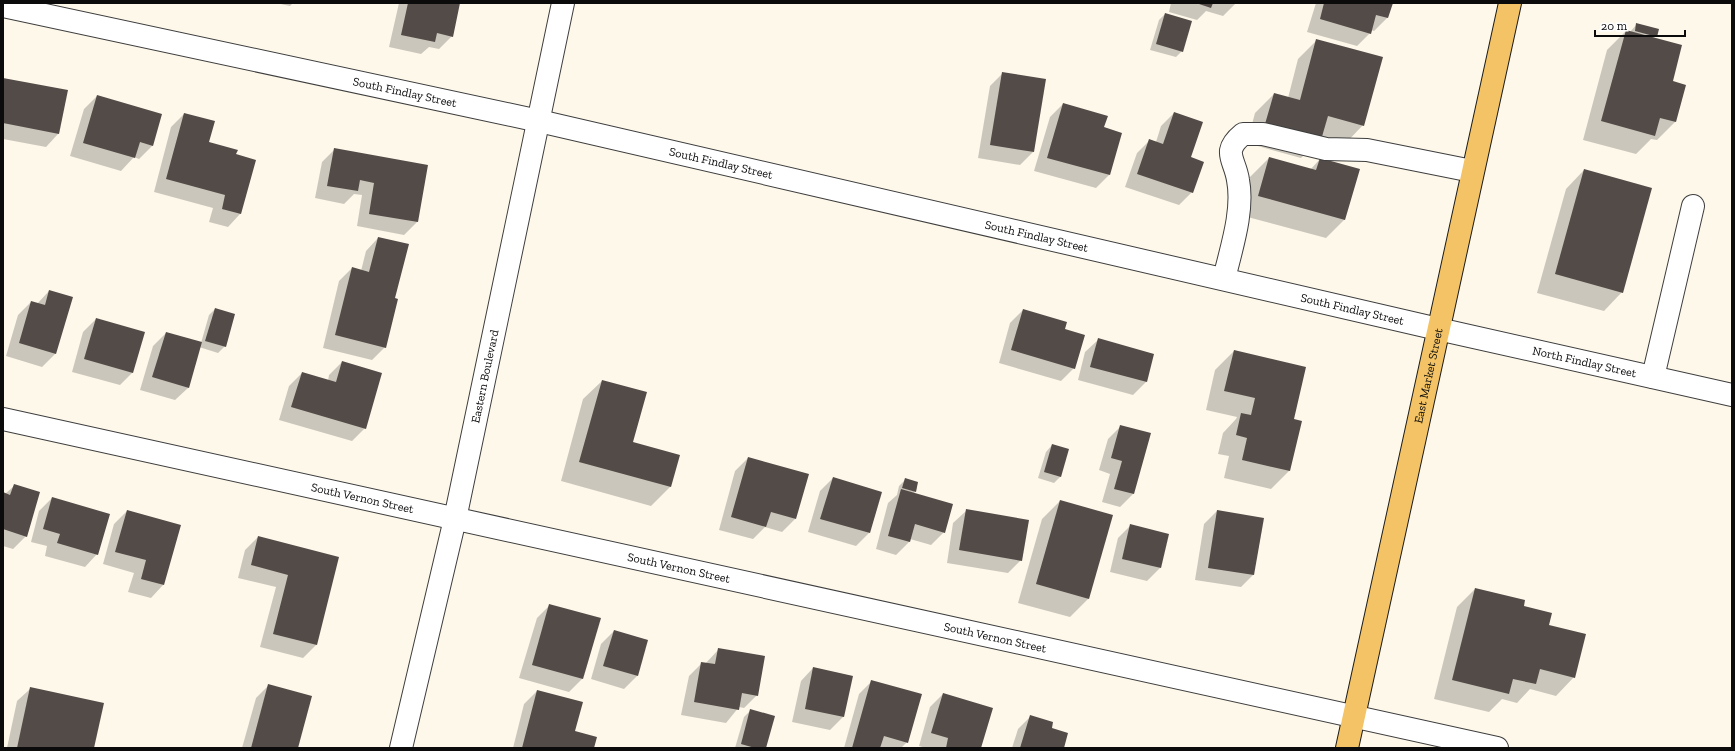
<svg xmlns="http://www.w3.org/2000/svg" width="1735" height="751" font-family="'Zilla Slab',serif">
<style>
.shadow{fill:#0003}
.building{fill:#534b48}
.lines{fill:none;stroke-linecap:round;stroke-linejoin:round}
.minor-casing{stroke:#3e3e3e;stroke-width:24}
.major-casing{stroke:#1c1c1c;stroke-width:24}
.minor{stroke:#fff;stroke-width:22}
.major{stroke:#f3c365;stroke-width:22}
.labels{text-anchor:middle;stroke-width:4;stroke-linejoin:round;paint-order:stroke}
.street-label{font-size:12px;fill:#0b0b0b;stroke:#fff}
</style>
<rect width="100%" height="100%" fill="#fef8ea"/>
<g class="shadow">
<path d="M 276,3 L 293,3 L 290,6 Z"/>
<path d="M 399,3 L 459,3 L 452,36 L 439,49 L 429,47 L 421,54 L 389,47 Z"/>
<path d="M 1171,3 L 1236,3 L 1223,16 L 1206,11 L 1197,20 L 1169,12 Z"/>
<path d="M 1316,3 L 1391,3 L 1387,18 L 1374,31 L 1371,30 L 1370,33 L 1357,46 L 1307,32 Z"/>
<path d="M 1165,14 L 1182,51 L 1176,57 L 1150,50 L 1159,20 Z"/>
<path d="M 1637,24 L 1656,36 L 1653,39 L 1671,82 L 1685,86 L 1675,122 L 1657,140 L 1651,139 L 1636,154 L 1583,140 L 1607,50 L 1626,31 L 1630,32 Z"/>
<path d="M 1317,40 L 1363,125 L 1345,144 L 1320,139 L 1301,158 L 1247,143 L 1255,113 L 1274,94 L 1288,98 L 1298,59 Z"/>
<path d="M 1003,73 L 1045,80 L 1033,152 L 1020,165 L 978,158 L 990,86 Z"/>
<path d="M 3,79 L 67,91 L 58,134 L 46,147 L 3,139 Z"/>
<path d="M 97,96 L 161,115 L 152,146 L 139,159 L 134,157 L 121,171 L 70,156 L 84,109 Z"/>
<path d="M 1063,104 L 1103,128 L 1109,175 L 1096,188 L 1034,171 L 1050,117 Z"/>
<path d="M 1174,113 L 1190,158 L 1192,192 L 1179,205 L 1125,187 L 1137,153 L 1150,140 L 1156,142 L 1161,126 Z"/>
<path d="M 184,114 L 208,143 L 235,155 L 255,161 L 240,214 L 228,227 L 209,222 L 213,208 L 154,192 L 171,127 Z"/>
<path d="M 335,149 L 427,166 L 417,222 L 404,235 L 357,226 L 362,195 L 354,194 L 344,204 L 315,198 L 322,162 Z"/>
<path d="M 1269,158 L 1310,170 L 1320,159 L 1358,170 L 1344,220 L 1326,238 L 1240,215 L 1250,177 Z"/>
<path d="M 1584,170 L 1622,292 L 1604,311 L 1537,293 L 1566,189 Z"/>
<path d="M 378,238 L 394,299 L 385,347 L 372,360 L 323,348 L 339,281 L 352,268 L 361,271 L 366,251 Z"/>
<path d="M 49,291 L 55,354 L 42,367 L 6,356 L 18,315 L 31,302 L 37,304 Z"/>
<path d="M 215,309 L 225,346 L 218,353 L 199,347 L 188,388 L 175,400 L 140,390 L 153,346 L 166,333 L 201,343 L 209,315 Z"/>
<path d="M 1023,310 L 1064,330 L 1074,368 L 1061,381 L 999,363 L 1010,323 Z"/>
<path d="M 96,319 L 133,372 L 120,385 L 72,372 L 83,332 Z"/>
<path d="M 1098,340 L 1153,354 L 1146,382 L 1133,395 L 1078,380 L 1085,352 Z"/>
<path d="M 1234,351 L 1293,420 L 1289,471 L 1271,489 L 1224,478 L 1229,456 L 1218,454 L 1223,433 L 1236,419 L 1237,417 L 1206,410 L 1215,370 Z"/>
<path d="M 342,362 L 365,428 L 352,441 L 279,420 L 289,386 L 302,373 L 328,381 L 329,375 Z"/>
<path d="M 602,381 L 632,443 L 678,456 L 670,487 L 651,506 L 561,481 L 583,399 Z"/>
<path d="M 1121,426 L 1150,434 L 1133,494 L 1120,507 L 1102,502 L 1110,474 L 1099,470 L 1108,439 Z"/>
<path d="M 1052,445 L 1061,476 L 1054,483 L 1038,478 L 1046,452 Z"/>
<path d="M 748,458 L 795,519 L 782,532 L 765,527 L 753,539 L 719,530 L 735,471 Z"/>
<path d="M 833,478 L 869,533 L 856,546 L 808,532 L 820,491 Z"/>
<path d="M 905,480 L 915,492 L 913,494 L 944,532 L 931,545 L 910,539 L 909,542 L 896,555 L 876,549 L 888,503 L 897,495 L 899,486 Z"/>
<path d="M 14,486 L 26,536 L 13,549 L 3,546 L 3,493 L 5,494 Z"/>
<path d="M 52,498 L 97,554 L 85,567 L 45,556 L 47,546 L 31,542 L 39,511 Z"/>
<path d="M 1060,501 L 1088,599 L 1070,617 L 1018,603 L 1042,519 Z"/>
<path d="M 127,511 L 163,585 L 151,598 L 128,592 L 134,573 L 103,564 L 114,524 Z"/>
<path d="M 966,511 L 1021,560 L 1008,573 L 947,563 L 953,523 Z"/>
<path d="M 1217,511 L 1254,574 L 1241,587 L 1195,580 L 1204,524 Z"/>
<path d="M 1131,525 L 1160,568 L 1147,581 L 1110,572 L 1118,538 Z"/>
<path d="M 258,537 L 338,558 L 316,645 L 303,658 L 260,647 L 276,587 L 238,578 L 245,550 Z"/>
<path d="M 1475,589 L 1522,606 L 1548,626 L 1574,677 L 1556,696 L 1530,689 L 1517,703 L 1502,699 L 1489,712 L 1434,699 L 1457,607 Z"/>
<path d="M 550,605 L 599,619 L 582,679 L 569,692 L 519,678 L 537,618 Z"/>
<path d="M 614,631 L 647,640 L 637,676 L 624,689 L 591,679 L 601,644 Z"/>
<path d="M 719,649 L 757,695 L 744,708 L 739,707 L 726,723 L 681,715 L 689,676 L 702,663 L 705,664 Z"/>
<path d="M 813,668 L 852,676 L 843,717 L 830,730 L 792,722 L 801,681 Z"/>
<path d="M 872,681 L 907,742 L 901,748 L 844,748 L 859,694 Z"/>
<path d="M 269,685 L 297,748 L 242,748 L 256,698 Z"/>
<path d="M 30,689 L 93,748 L 7,748 L 17,701 Z"/>
<path d="M 537,691 L 574,732 L 593,748 L 513,748 L 524,704 Z"/>
<path d="M 943,694 L 980,748 L 926,748 L 919,746 L 930,707 Z"/>
<path d="M 751,710 L 765,748 L 735,748 L 744,717 Z"/>
<path d="M 1031,716 L 1050,729 L 1063,748 L 1012,748 L 1018,729 Z"/>
</g>
<g class="building">
<path d="M 408,3 L 460,3 L 453,37 L 437,33 L 435,42 L 401,35 Z"/>
<path d="M 1196,3 L 1213,3 L 1211,8 Z"/>
<path d="M 1324,3 L 1393,3 L 1388,18 L 1376,15 L 1371,34 L 1320,19 Z"/>
<path d="M 1165,13 L 1192,21 L 1183,52 L 1156,44 Z"/>
<path d="M 1636,23 L 1659,29 L 1657,37 L 1635,31 Z"/>
<path d="M 1626,30 L 1682,45 L 1673,81 L 1686,85 L 1676,122 L 1660,118 L 1655,136 L 1601,121 Z"/>
<path d="M 1316,39 L 1383,57 L 1364,126 L 1328,116 L 1321,140 L 1265,124 L 1274,93 L 1300,100 Z"/>
<path d="M 1002,72 L 1046,79 L 1034,152 L 990,145 Z"/>
<path d="M 3,78 L 68,90 L 59,134 L 3,123 Z"/>
<path d="M 97,95 L 162,114 L 153,146 L 140,142 L 135,158 L 83,143 Z"/>
<path d="M 1063,103 L 1108,116 L 1104,127 L 1122,133 L 1110,175 L 1047,158 Z"/>
<path d="M 1174,112 L 1203,122 L 1191,157 L 1204,162 L 1193,193 L 1137,174 L 1149,139 L 1163,144 Z"/>
<path d="M 184,113 L 215,121 L 209,142 L 238,150 L 236,154 L 256,160 L 241,214 L 222,209 L 225,195 L 166,179 Z"/>
<path d="M 334,148 L 428,165 L 418,222 L 369,214 L 374,183 L 360,180 L 358,191 L 327,186 Z"/>
<path d="M 1269,157 L 1316,170 L 1320,158 L 1360,169 L 1345,220 L 1258,196 Z"/>
<path d="M 1584,169 L 1652,188 L 1623,293 L 1555,274 Z"/>
<path d="M 378,237 L 409,244 L 395,298 L 398,299 L 386,348 L 335,335 L 352,267 L 369,272 Z"/>
<path d="M 49,290 L 73,297 L 56,354 L 19,343 L 31,301 L 45,305 Z"/>
<path d="M 215,308 L 235,314 L 226,347 L 205,341 Z"/>
<path d="M 1023,309 L 1067,322 L 1065,329 L 1085,335 L 1075,369 L 1011,350 Z"/>
<path d="M 96,318 L 145,332 L 133,373 L 84,359 Z"/>
<path d="M 166,332 L 202,342 L 189,388 L 152,377 Z"/>
<path d="M 1098,338 L 1154,354 L 1147,382 L 1090,367 Z"/>
<path d="M 1234,350 L 1306,367 L 1294,419 L 1302,421 L 1290,471 L 1242,460 L 1247,438 L 1236,435 L 1241,413 L 1251,415 L 1255,398 L 1224,391 Z"/>
<path d="M 342,361 L 382,373 L 366,429 L 291,407 L 302,372 L 336,382 Z"/>
<path d="M 602,380 L 647,392 L 633,442 L 680,455 L 671,487 L 579,462 Z"/>
<path d="M 1120,425 L 1151,433 L 1134,494 L 1114,489 L 1122,461 L 1111,458 Z"/>
<path d="M 1052,444 L 1069,449 L 1061,477 L 1044,472 Z"/>
<path d="M 748,457 L 809,474 L 796,519 L 771,512 L 766,527 L 731,517 Z"/>
<path d="M 833,477 L 882,492 L 870,533 L 820,519 Z"/>
<path d="M 905,478 L 918,482 L 916,492 L 902,488 Z"/>
<path d="M 14,484 L 40,492 L 27,537 L 3,529 L 3,492 L 10,495 Z"/>
<path d="M 901,489 L 953,504 L 945,533 L 915,524 L 910,542 L 888,536 Z"/>
<path d="M 52,497 L 110,514 L 98,555 L 57,543 L 60,534 L 43,529 Z"/>
<path d="M 1060,500 L 1113,515 L 1089,599 L 1036,584 Z"/>
<path d="M 966,509 L 1029,520 L 1022,561 L 959,550 Z"/>
<path d="M 127,510 L 181,525 L 164,585 L 141,579 L 146,560 L 115,552 Z"/>
<path d="M 1217,510 L 1264,518 L 1254,575 L 1208,568 Z"/>
<path d="M 1130,524 L 1169,534 L 1161,568 L 1122,559 Z"/>
<path d="M 258,536 L 339,557 L 317,645 L 273,634 L 288,575 L 251,565 Z"/>
<path d="M 1475,588 L 1525,600 L 1524,606 L 1552,613 L 1549,625 L 1586,634 L 1575,678 L 1540,669 L 1536,684 L 1513,679 L 1509,694 L 1452,680 Z"/>
<path d="M 549,604 L 601,618 L 583,679 L 532,665 Z"/>
<path d="M 614,630 L 648,640 L 638,676 L 603,666 Z"/>
<path d="M 718,648 L 765,656 L 758,696 L 742,693 L 739,710 L 694,702 L 701,662 L 715,664 Z"/>
<path d="M 813,667 L 853,676 L 844,717 L 805,709 Z"/>
<path d="M 871,680 L 922,694 L 908,743 L 884,736 L 880,748 L 852,748 Z"/>
<path d="M 268,684 L 312,696 L 298,748 L 251,748 Z"/>
<path d="M 30,687 L 104,703 L 94,748 L 17,748 Z"/>
<path d="M 537,690 L 583,702 L 575,731 L 597,737 L 594,748 L 522,748 Z"/>
<path d="M 943,693 L 993,708 L 981,748 L 946,748 L 948,738 L 931,733 Z"/>
<path d="M 750,709 L 775,716 L 766,748 L 755,748 L 741,744 Z"/>
<path d="M 1030,715 L 1053,722 L 1052,728 L 1068,733 L 1064,748 L 1020,748 Z"/>
</g>
<g class="lines">
<g class="minor-casing">
<g id="minor">
<path id="s1" d="M 3,6 L 539,121 L 1438,329 L 1732,395"/>
<path d="M 1224,279 C 1231,249 1244,211 1238,180 C 1235,159 1221,152 1243,134 L 1263,134 L 1326,149 L 1367,150 L 1472,171"/>
<path d="M 1653,377 L 1693,206"/>
<path id="s2" d="M 3,419 L 1497,748"/>
<path id="s3" d="M 401,748 L 455,519 L 563,3"/>
</g>
</g>
<g class="major-casing">
<g id="major">
<path id="s4" d="M 1347,748 L 1510,3"/>
</g>
</g>
<use href="#minor" class="minor"/>
<use href="#major" class="major"/>
</g>
<g class="labels">
<g class="street-label">
<text dy="4" stroke="none"><textPath href="#s1" startOffset="411">South Findlay Street</textPath></text>
<text dy="4" stroke="none"><textPath href="#s1" startOffset="735">South Findlay Street</textPath></text>
<text dy="4" stroke="none"><textPath href="#s1" startOffset="1059">South Findlay Street</textPath></text>
<text dy="4" stroke="none"><textPath href="#s1" startOffset="1383">South Findlay Street</textPath></text>
<text dy="4" stroke="none"><textPath href="#s1" startOffset="1621">North Findlay Street</textPath></text>
<text dy="4" stroke="none"><textPath href="#s4" startOffset="381">East Market Street</textPath></text>
<text dy="4" stroke="none"><textPath href="#s3" startOffset="381">Eastern Boulevard</textPath></text>
<text dy="4" stroke="none"><textPath href="#s2" startOffset="368">South Vernon Street</textPath></text>
<text dy="4" stroke="none"><textPath href="#s2" startOffset="692">South Vernon Street</textPath></text>
<text dy="4" stroke="none"><textPath href="#s2" startOffset="1016">South Vernon Street</textPath></text>
</g>
</g>
<rect width="1735" height="751" fill="none" stroke="#0b0b0b" stroke-width="8"/>
<path d="M1595 30v6h90v-6" fill="none" stroke="#0b0b0b" stroke-width="2"/>
<text x="1601" y="30" font-size="12" fill="#0b0b0b" stroke="#ffffff" stroke-width="3" paint-order="stroke">20 m</text>
</svg>
